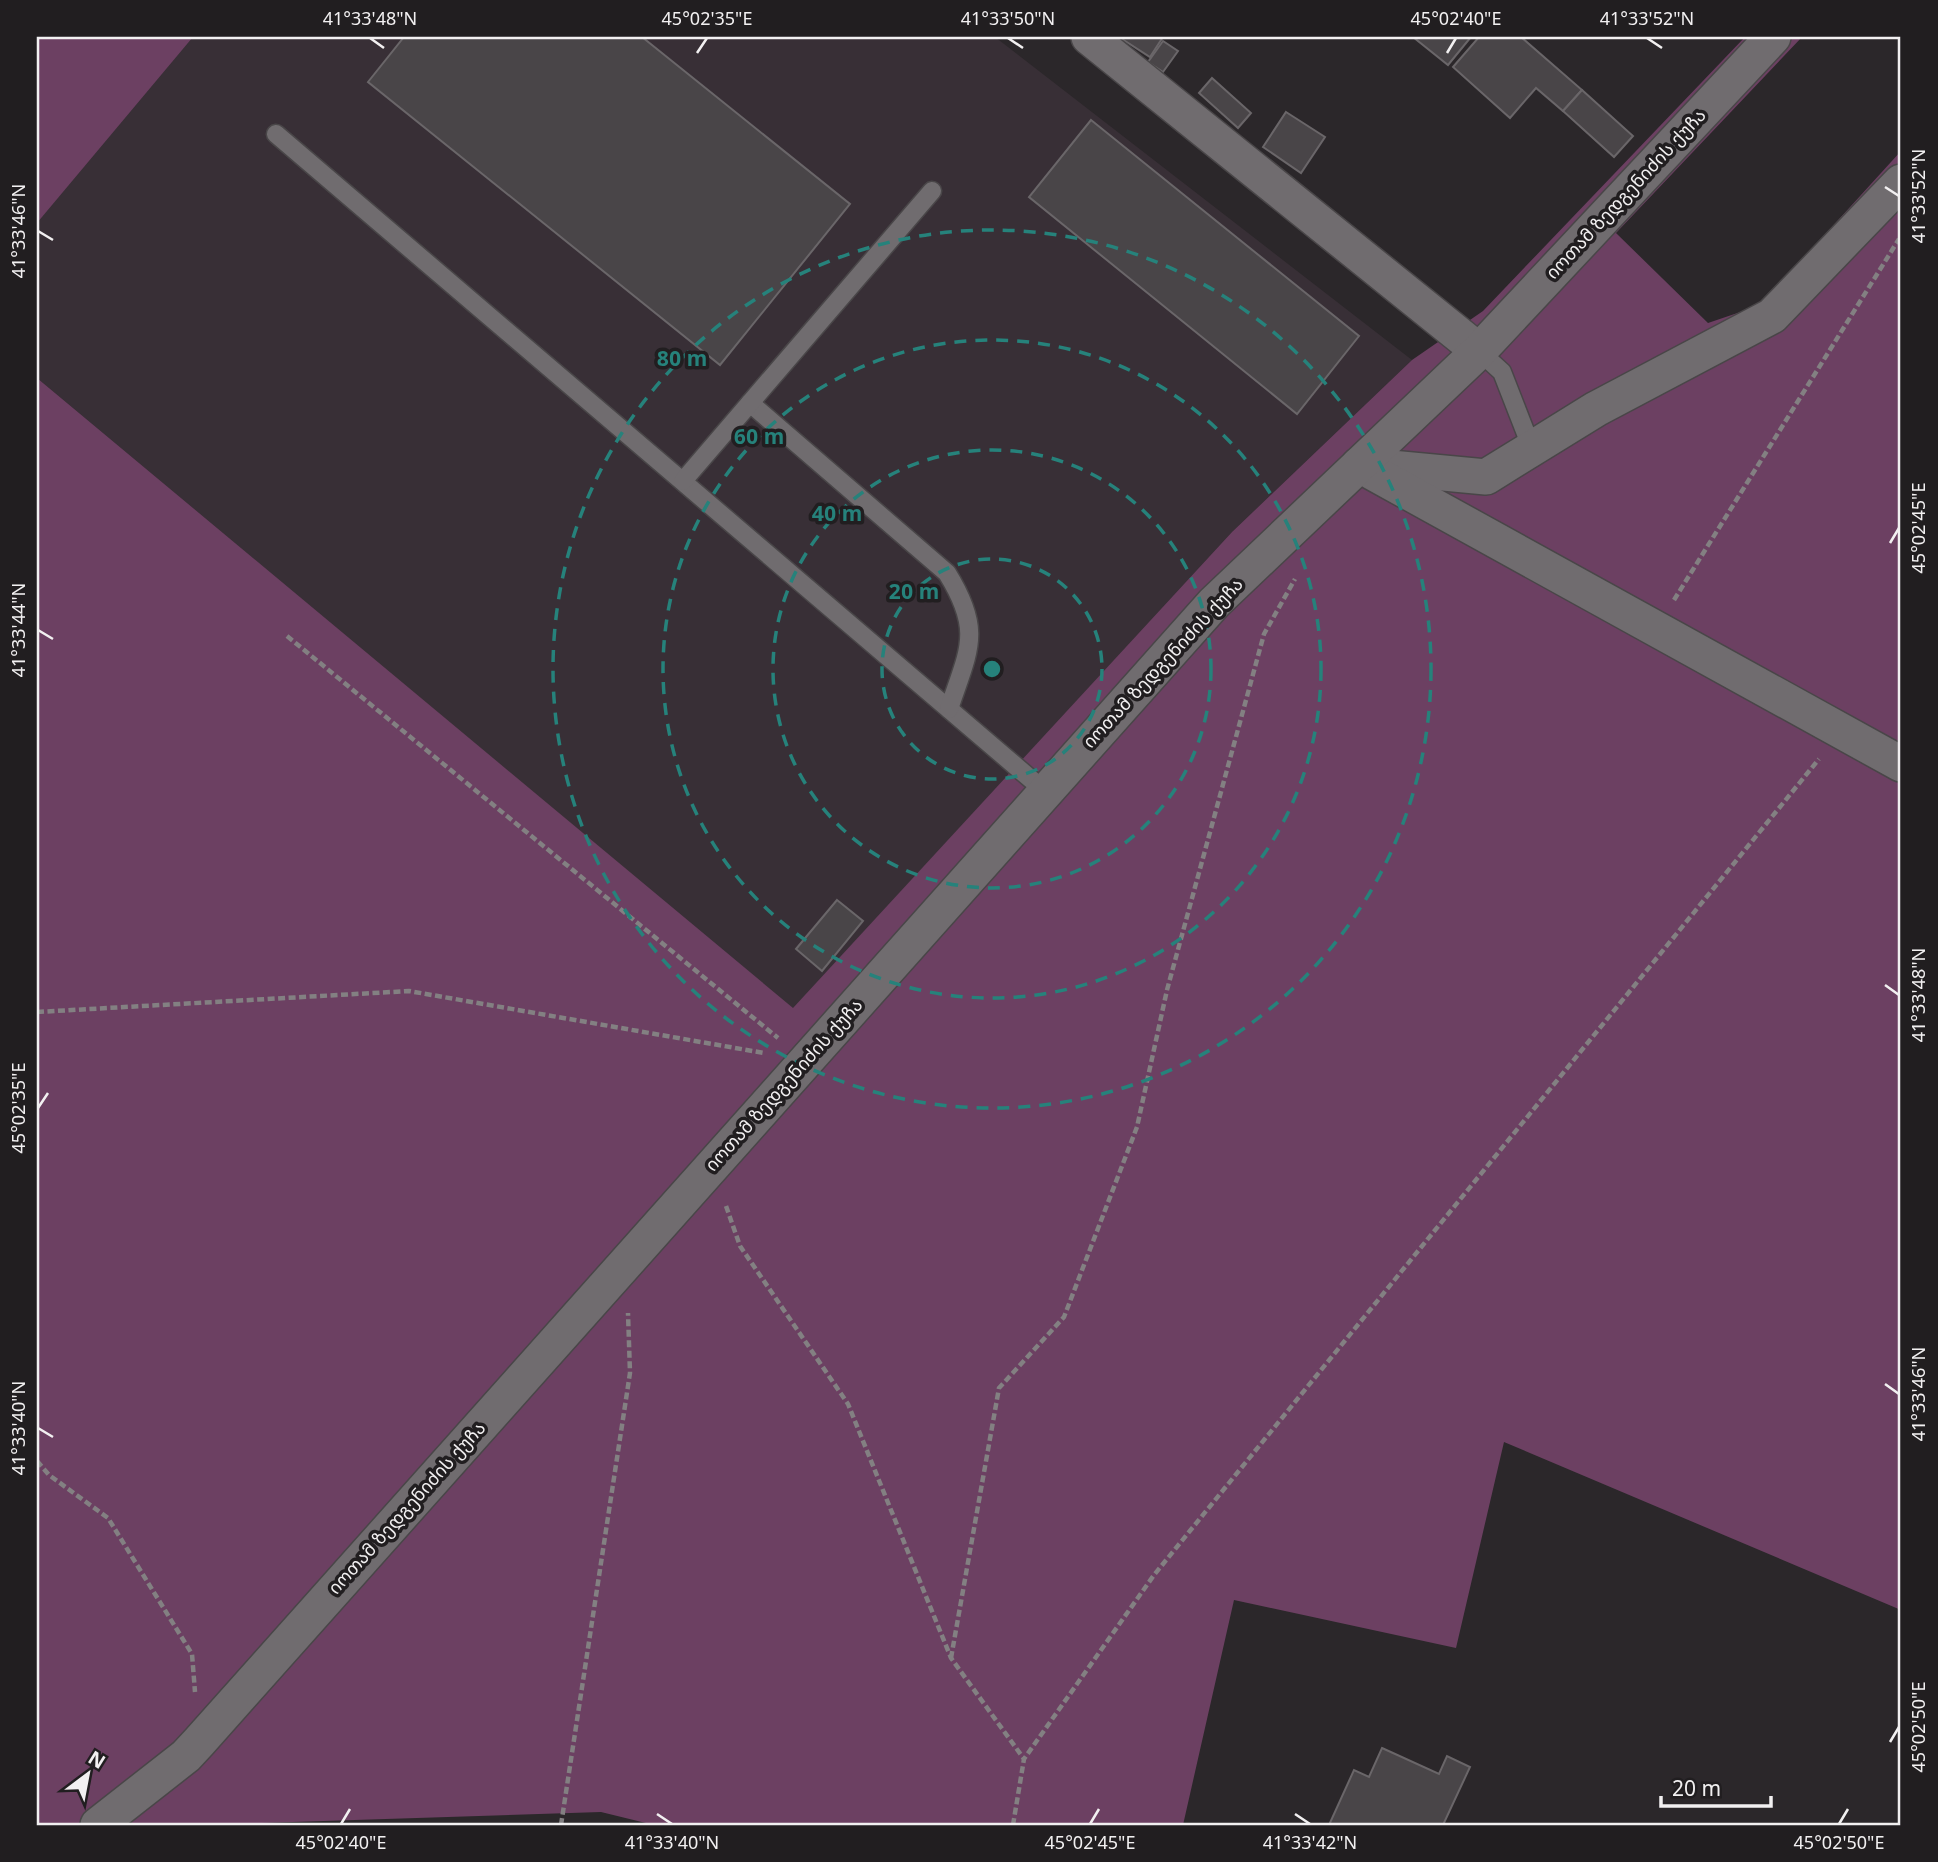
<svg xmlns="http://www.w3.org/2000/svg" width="1938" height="1862" font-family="Georgia,'Noto Sans Georgian',serif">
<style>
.built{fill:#382f36}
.green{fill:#6c4062}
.building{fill:#494548;stroke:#6a6669;stroke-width:2}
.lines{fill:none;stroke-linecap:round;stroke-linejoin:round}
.lane-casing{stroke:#494648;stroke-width:21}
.street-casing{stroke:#494648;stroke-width:38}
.path{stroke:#838082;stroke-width:4.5;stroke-dasharray:7 3.5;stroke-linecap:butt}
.lane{stroke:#706c6f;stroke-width:18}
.street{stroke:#706c6f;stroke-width:35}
.ticks{fill:none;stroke:#f2f0f1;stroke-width:2.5}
.ring{fill:none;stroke:#26827b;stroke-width:3.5;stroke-dasharray:12 9}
.labels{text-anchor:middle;stroke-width:7;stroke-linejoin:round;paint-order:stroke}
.street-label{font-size:18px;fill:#f2f0f1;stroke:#211e20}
.centre{fill:#26827b;stroke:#211e20;stroke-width:3.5}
.ring-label{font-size:21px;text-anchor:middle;font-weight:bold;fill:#26827b;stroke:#211e20;stroke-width:7;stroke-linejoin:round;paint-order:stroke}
.neatline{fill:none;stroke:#f2f0f1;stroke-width:2.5}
.ticks-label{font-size:18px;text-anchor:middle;fill:#f2f0f1}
</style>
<rect width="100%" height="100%" fill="#2b272a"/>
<path class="built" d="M 193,37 L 995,37 L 1412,360 L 1232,532 L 793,1009 L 37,378 L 37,223 Z"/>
<g class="green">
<path d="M 37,37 L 193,37 L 37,223 Z"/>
<path d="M 1745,37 L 1802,37 L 1616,233 L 1708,323 L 1761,305 L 1901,151 L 1901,1610 L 1504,1442 L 1456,1648 L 1234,1600 L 1183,1825 L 654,1825 L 601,1812 L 197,1825 L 37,1825 L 37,378 L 793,1008 L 1232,532 L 1412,360 L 1483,311 Z"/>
</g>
<g class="building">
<path d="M 404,37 L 642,37 L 850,204 L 720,365 L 368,82 Z"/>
<path d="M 1119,37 L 1163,37 L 1150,57 Z"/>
<path d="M 1413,37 L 1471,37 L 1448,65 Z"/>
<path d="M 1479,37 L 1521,37 L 1582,90 L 1563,111 L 1536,88 L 1510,118 L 1453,67 Z"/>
<path d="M 1163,41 L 1178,51 L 1163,72 L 1148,62 Z"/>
<path d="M 1212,78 L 1251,113 L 1238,128 L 1199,93 Z"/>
<path d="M 1582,90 L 1633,136 L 1614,157 L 1563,111 Z"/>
<path d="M 1286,112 L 1325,137 L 1301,173 L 1263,147 Z"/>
<path d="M 1091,120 L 1359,336 L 1297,414 L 1029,197 Z"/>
<path d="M 837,900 L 863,921 L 822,971 L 796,949 Z"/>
<path d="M 1382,1748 L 1439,1774 L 1447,1756 L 1470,1767 L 1443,1825 L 1329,1825 L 1354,1770 L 1369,1777 Z"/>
</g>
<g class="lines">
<g class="lane-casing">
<g id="lane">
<path d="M 276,134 L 1046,792"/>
<path d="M 1479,351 L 1502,372 L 1532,449"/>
<path d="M 750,403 L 947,573 C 983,631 969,649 949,709"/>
<path d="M 683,481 L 932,191"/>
</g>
</g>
<g class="street-casing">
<g id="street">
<path d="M 1089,37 L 1479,351"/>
<path d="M 1359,465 L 1486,477 L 1596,409 L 1772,316 L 1901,182"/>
<path d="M 1372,472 L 1901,764"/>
<path d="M 98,1825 L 186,1756 L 199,1742 L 1214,603 L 1479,351 L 1773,37"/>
</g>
</g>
<g class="path">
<path d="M 1674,600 L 1899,239"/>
<path d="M 287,636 L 778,1038"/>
<path d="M 37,1012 L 409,991 L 764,1053"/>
<path d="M 726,1206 L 740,1246 L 848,1404 L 951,1658 L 1024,1759"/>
<path d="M 37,1461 L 49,1475 L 108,1518 L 192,1654 L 195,1692"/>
<path d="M 951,1658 L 999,1388 L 1064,1317 L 1137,1127 L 1167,990 L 1264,634 L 1295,579"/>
<path d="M 561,1825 L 630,1373 L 628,1313"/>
<path d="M 1013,1825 L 1024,1759 L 1154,1575 L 1819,759"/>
</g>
<use href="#lane" class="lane"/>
<use href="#street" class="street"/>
</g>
<path class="ticks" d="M 370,38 L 384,48M 1008,38 L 1023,48M 1647,38 L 1662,48M 697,53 L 707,38M 1447,53 L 1456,38M 1885,187 L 1899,196M 38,231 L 53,240M 1890,543 L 1899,528M 38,630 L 53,639M 1885,985 L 1899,995M 38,1108 L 48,1093M 1885,1384 L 1899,1394M 38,1428 L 53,1437M 1890,1742 L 1899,1727M 657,1814 L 672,1824M 1295,1814 L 1310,1824M 341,1824 L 350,1809M 1090,1824 L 1099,1809M 1839,1824 L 1848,1809"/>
<g class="ring">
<circle cx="992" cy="669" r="110"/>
<circle cx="992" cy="669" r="219"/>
<circle cx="992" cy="669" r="329"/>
<circle cx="992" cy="669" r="439"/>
</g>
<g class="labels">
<g class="street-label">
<text transform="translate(1626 194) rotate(-47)" y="6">იოთამ ზედგენიძის ქუჩა</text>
<text transform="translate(1163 663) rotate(-47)" y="6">იოთამ ზედგენიძის ქუჩა</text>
<text transform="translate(784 1085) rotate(-48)" y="6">იოთამ ზედგენიძის ქუჩა</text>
<text transform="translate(407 1508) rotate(-48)" y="6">იოთამ ზედგენიძის ქუჩა</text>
</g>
</g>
<circle cx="992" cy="669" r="10" class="centre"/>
<g class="ring-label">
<text x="682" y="366">80 m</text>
<text x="759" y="444">60 m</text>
<text x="837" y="521">40 m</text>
<text x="914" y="599">20 m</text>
</g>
<rect width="1938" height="1862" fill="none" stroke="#211e20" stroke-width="77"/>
<g transform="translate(88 1774) rotate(32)" stroke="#211e20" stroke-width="5" paint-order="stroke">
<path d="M0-5L12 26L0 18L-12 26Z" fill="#f2f0f1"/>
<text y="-10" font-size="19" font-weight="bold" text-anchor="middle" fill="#f2f0f1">N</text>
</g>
<path d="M1661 1796v10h110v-10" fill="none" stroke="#f2f0f1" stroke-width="3.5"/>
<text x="1672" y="1796" font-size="21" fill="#f2f0f1" stroke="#211e20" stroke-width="5" paint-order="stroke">20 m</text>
<rect x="38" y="38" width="1861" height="1786" class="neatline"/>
<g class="ticks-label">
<text x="370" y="25">41°33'48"N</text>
<text x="707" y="25">45°02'35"E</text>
<text x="1008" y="25">41°33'50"N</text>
<text x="1456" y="25">45°02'40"E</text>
<text x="1647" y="25">41°33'52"N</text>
<text transform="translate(1919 196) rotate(-90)" y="6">41°33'52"N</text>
<text transform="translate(19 231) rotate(-90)" y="6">41°33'46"N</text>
<text transform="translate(1919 528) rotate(-90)" y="6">45°02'45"E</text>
<text transform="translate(19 630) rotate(-90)" y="6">41°33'44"N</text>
<text transform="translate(1919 995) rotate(-90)" y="6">41°33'48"N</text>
<text transform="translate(19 1108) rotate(-90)" y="6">45°02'35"E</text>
<text transform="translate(1919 1394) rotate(-90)" y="6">41°33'46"N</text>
<text transform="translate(19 1428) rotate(-90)" y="6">41°33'40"N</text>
<text transform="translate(1919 1727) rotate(-90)" y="6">45°02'50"E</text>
<text x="341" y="1849">45°02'40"E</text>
<text x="672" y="1849">41°33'40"N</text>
<text x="1090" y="1849">45°02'45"E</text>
<text x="1310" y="1849">41°33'42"N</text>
<text x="1839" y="1849">45°02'50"E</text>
</g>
</svg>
